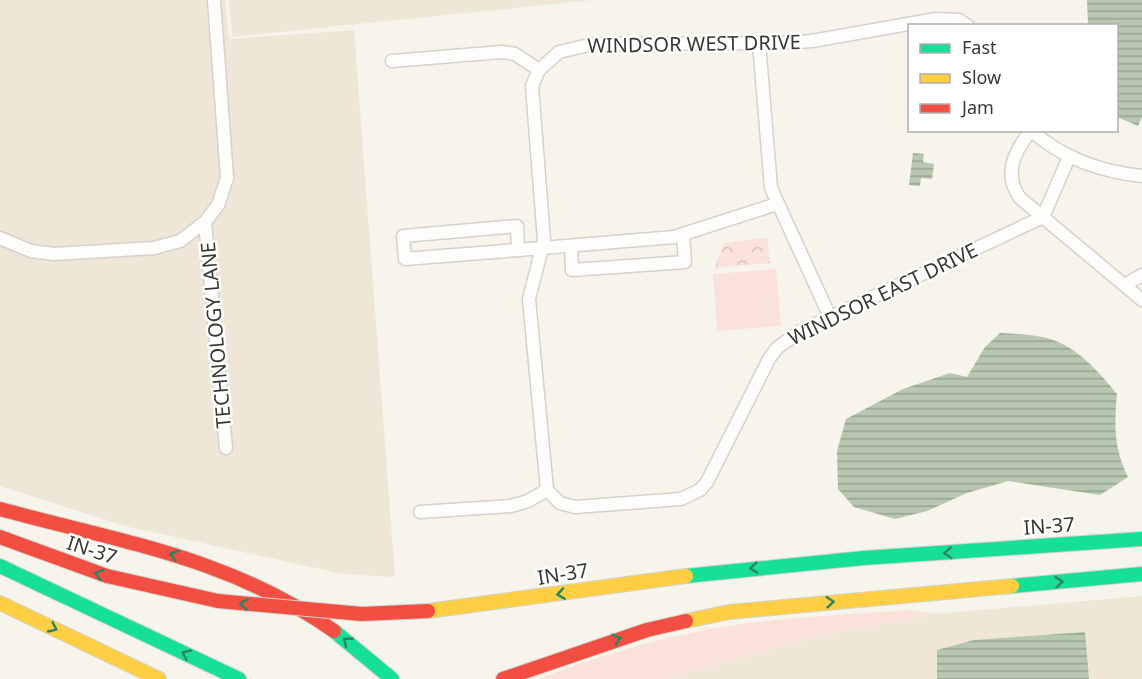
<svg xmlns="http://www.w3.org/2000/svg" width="1142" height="679" font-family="'Noto Sans',sans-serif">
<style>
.built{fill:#eee7d8}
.green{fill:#fae2db}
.park{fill:url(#park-crowns)}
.water{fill:url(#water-rules)}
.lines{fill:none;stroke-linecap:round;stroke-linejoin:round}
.street-casing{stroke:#d4d2cc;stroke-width:15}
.fast-casing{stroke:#d4d2cc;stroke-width:16}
.slow-casing{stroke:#d4d2cc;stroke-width:16}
.jam-casing{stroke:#d4d2cc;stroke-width:16}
.street{stroke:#fefdfc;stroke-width:12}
.fast{stroke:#16e098;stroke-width:14}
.slow{stroke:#ffcf43;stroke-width:14}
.jam{stroke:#f24e42;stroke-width:14}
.jam-bridge-casing{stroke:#d4d2cc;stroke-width:16;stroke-linecap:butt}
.jam-bridge{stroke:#f24e42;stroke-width:14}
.oneway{stroke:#2a8460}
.labels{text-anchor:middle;stroke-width:5;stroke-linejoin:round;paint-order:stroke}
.street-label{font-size:20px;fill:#3a3832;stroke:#fff}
</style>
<defs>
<pattern id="park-crowns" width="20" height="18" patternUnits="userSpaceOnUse" patternTransform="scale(1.5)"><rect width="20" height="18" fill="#fae2db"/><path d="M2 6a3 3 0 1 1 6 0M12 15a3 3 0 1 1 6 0" fill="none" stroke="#d7c3bc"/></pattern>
<pattern id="water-rules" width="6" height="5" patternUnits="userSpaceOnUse" patternTransform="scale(1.5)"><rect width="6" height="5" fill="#b7c7b0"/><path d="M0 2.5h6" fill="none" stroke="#96a390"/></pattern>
</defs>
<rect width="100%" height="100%" fill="#f7f4ec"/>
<g class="built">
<path d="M 0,0 L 225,0 L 229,39 L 354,30 L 395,577 L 342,574 L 125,526 L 0,486 Z"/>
<path d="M 229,0 L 592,0 L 232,37 Z"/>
<path d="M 1142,596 L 1142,679 L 665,679 L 815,637 L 934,614 Z"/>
</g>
<g class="green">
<path d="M 776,269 L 781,326 L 717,331 L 713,274 Z"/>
<path d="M 913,610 L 934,614 L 815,637 L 665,679 L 539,679 C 594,657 652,640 711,629 C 777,617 846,615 913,610 Z"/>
</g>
<path class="park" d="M 767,238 L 770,263 L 721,267 L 714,270 L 724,243 Z"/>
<g class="water">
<path d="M 1087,0 L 1142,0 L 1142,117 L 1138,126 L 1117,117 L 1116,26 L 1088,25 Z"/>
<path d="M 913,153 L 924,154 L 923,162 L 934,164 L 932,179 L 921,178 L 920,186 L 909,185 Z"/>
<path d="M 1000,333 C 1015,334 1032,334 1047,338 C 1077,346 1098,371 1117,394 C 1114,425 1114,449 1128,477 L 1100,495 L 1008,481 L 967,493 L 927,511 L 895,519 L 854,507 L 838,489 L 837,451 L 846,419 L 903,389 L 950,373 L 967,377 L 985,347 Z"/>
<path d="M 1085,632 L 1089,679 L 937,679 L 937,650 L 974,640 Z"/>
</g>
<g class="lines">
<g class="street-casing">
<g id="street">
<path d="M 214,0 L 227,178 L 218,205 L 205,222 L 226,448"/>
<path d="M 759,43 L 771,188 L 830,317"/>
<path d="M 392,61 L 502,52 L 515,54 L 539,70 L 559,52 L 593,44 L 779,43 L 812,41 L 936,19 L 959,20 L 968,26"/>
<path d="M 539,70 L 532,86 L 544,240 L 529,299 L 547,490"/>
<path d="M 1031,130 C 1061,158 1102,172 1142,176"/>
<path d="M 1031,131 C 1014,151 1003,175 1020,198 L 1142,300"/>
<path d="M 517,226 L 518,250 L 405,259 L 403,236 Z"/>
<path d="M 0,238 L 31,251 L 54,254 L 154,248 L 180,241 L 205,222"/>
<path d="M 571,246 L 572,270 L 685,262 L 683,235"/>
<path d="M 518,250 L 674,237 L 777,204"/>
<path d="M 1125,285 L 1142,275"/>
<path d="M 420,512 L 511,506 L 528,501 L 547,490 L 560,503 L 575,507 L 681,499 L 700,490 L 707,482 L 769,359 L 777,348 L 799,332 L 1043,217 L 1069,157"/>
</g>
</g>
<g class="fast-casing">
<g id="fast">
<path d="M 0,566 L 239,679"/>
<path d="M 686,576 L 864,558 L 1142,539"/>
<path d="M 1012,586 L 1142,574"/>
<path d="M 334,631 L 392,679"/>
</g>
</g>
<g class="slow-casing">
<g id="slow">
<path d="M 0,603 L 159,679"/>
<path d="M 428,611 L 686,576"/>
<path d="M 686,621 L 729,612 L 1012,586"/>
</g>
</g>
<g class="jam-casing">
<g id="jam">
<path d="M 0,509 C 120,542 229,557 334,631"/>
<path d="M 0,537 L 107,576 L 218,601"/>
<path d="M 503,679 L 647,630 L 686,621"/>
</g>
</g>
<use href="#street" class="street"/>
<use href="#fast" class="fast"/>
<use href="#slow" class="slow"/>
<use href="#jam" class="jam"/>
<g class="jam-bridge-casing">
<path id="jam-bridge" d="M 218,601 L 362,614 L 428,611"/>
</g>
<use href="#jam-bridge" class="jam-bridge"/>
</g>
<defs><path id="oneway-chevron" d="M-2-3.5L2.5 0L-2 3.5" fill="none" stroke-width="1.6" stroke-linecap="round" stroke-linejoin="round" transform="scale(1.5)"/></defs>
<g class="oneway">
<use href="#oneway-chevron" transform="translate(948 553) rotate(176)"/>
<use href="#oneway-chevron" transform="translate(174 555) rotate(-163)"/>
<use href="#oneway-chevron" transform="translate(754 568) rotate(174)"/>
<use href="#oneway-chevron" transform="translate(99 574) rotate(-163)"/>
<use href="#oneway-chevron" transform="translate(1059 582) rotate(-5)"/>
<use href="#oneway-chevron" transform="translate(561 594) rotate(171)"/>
<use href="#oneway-chevron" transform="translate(830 602) rotate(-5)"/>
<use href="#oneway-chevron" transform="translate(244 604) rotate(-173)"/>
<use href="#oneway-chevron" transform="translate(53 628) rotate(25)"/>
<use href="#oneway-chevron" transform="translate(617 639) rotate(-17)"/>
<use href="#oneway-chevron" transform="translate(347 641) rotate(-142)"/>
<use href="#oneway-chevron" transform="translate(186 654) rotate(-155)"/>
</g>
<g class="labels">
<g class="street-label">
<text transform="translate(694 44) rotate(-1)" y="7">WINDSOR WEST DRIVE</text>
<text transform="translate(883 294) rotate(-26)" y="7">WINDSOR EAST DRIVE</text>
<text transform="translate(216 335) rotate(-95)" y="7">TECHNOLOGY LANE</text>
<text transform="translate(1049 526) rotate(-4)" y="7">IN-37</text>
<text transform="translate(92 550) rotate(18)" y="7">IN-37</text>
<text transform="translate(563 574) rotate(-9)" y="7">IN-37</text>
</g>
</g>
<rect x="908" y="24" width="210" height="108" fill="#ffffff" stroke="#b0afad" stroke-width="1.5"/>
<rect x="920" y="44" width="30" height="9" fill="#16e098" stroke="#b0afad" stroke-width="1.5"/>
<text x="962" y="54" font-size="18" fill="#3a3832">Fast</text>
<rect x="920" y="74" width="30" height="9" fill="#ffcf43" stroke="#b0afad" stroke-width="1.5"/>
<text x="962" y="84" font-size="18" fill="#3a3832">Slow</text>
<rect x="920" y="104" width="30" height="9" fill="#f24e42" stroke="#b0afad" stroke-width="1.5"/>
<text x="962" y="114" font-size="18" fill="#3a3832">Jam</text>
</svg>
